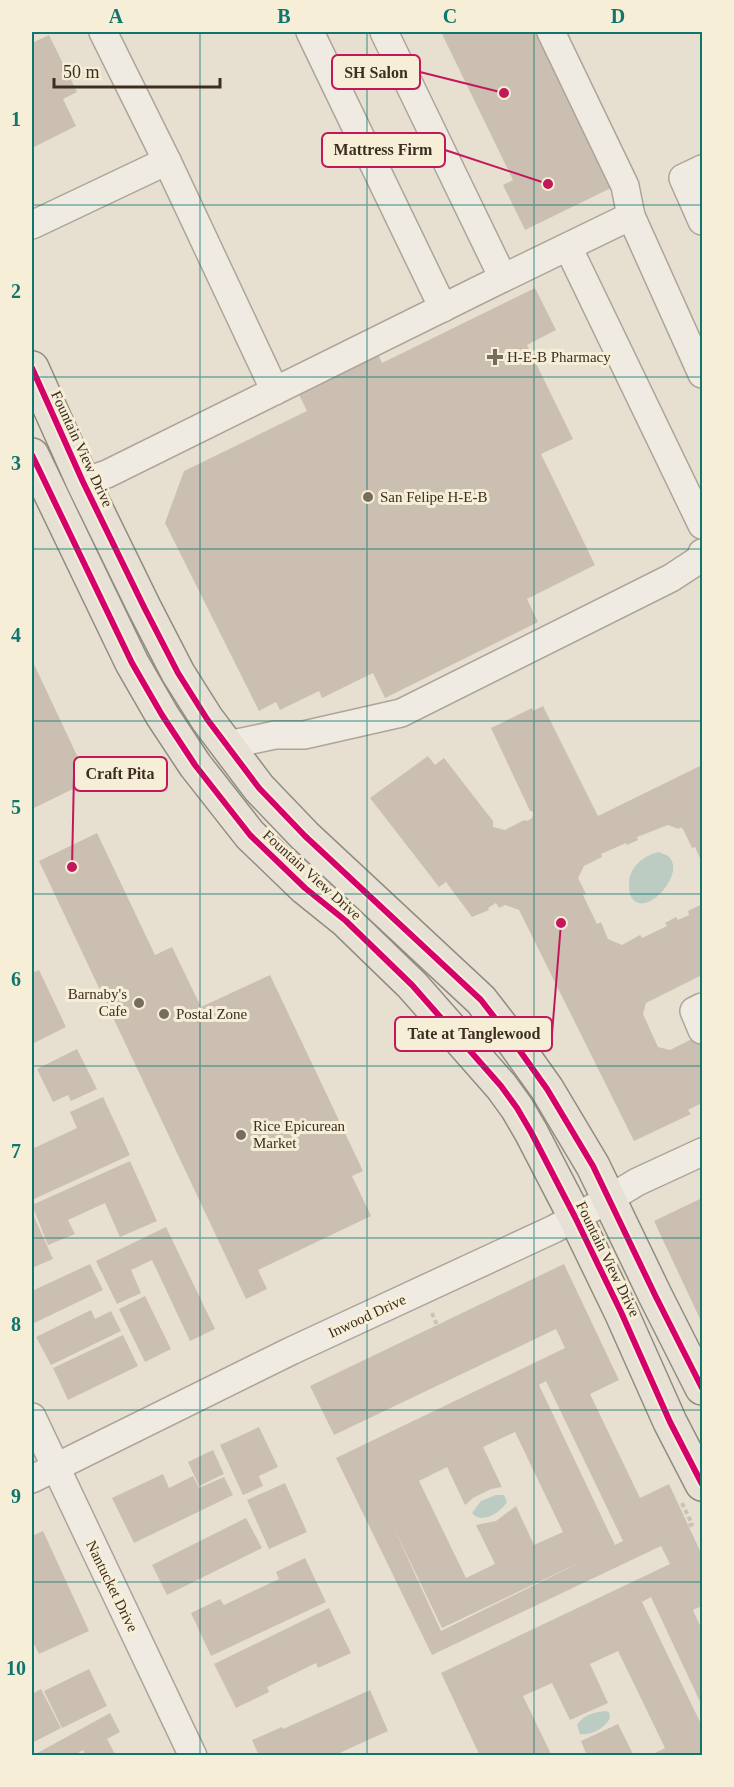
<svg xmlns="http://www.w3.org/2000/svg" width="734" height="1787" font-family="Georgia,serif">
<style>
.water{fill:#bcccc2}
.building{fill:#cbbfb2;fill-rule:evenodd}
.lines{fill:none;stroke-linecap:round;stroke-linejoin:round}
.minor-casing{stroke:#ada599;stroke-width:30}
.major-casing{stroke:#928b80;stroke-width:36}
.path{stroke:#c8c2b9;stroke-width:4;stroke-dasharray:4.5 3;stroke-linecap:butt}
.minor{stroke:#efebe3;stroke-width:27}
.major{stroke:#e6e1d4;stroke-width:33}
.cycleway-casing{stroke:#f7eed8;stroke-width:10}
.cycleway{stroke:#d6006c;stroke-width:6}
.grid{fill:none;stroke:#0f766e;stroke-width:1.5;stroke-opacity:0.55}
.poi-dot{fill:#786c5e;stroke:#f7eed8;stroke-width:2}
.labels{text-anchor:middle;stroke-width:6;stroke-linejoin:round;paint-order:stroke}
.poi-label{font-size:15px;fill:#3d2e20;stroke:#f7eed8;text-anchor:start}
.street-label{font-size:15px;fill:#3d2e20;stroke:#f7eed8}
.leader{fill:none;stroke:#c2185b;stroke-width:2}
.callout-dot{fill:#c2185b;stroke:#f7eed8;stroke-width:2}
.callout{fill:#f7eed8;stroke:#c2185b;stroke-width:2}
.callout-label{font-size:16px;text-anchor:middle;font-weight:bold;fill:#3d2e20}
.neatline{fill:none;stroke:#0f766e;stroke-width:2}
.grid-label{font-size:20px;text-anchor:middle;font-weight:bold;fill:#0f766e}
</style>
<rect width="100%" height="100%" fill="#e7e0d1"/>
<g class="water">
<path d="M 659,852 C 660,853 667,855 668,856 C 688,873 645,919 632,898 C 629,894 629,888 629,884 C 629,867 644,855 659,852 Z"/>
<path d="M 496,1495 L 504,1495 L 507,1502 C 500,1513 481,1525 472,1513 L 481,1501 Z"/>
<path d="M 606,1711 L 609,1712 L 610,1718 C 605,1728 591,1736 580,1734 L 577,1725 C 583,1715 594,1712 606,1711 Z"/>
</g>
<g class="building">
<path d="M 441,32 L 537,32 L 613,187 L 525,230 L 503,185 L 513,180 Z"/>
<path d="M 49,35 L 77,92 L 63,99 L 76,126 L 32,148 L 32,43 Z"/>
<path d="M 535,288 L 556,330 L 527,345 L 573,439 L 541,454 L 595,565 L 527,599 L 538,622 L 385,698 L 373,673 L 322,698 L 319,691 L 280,710 L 276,702 L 259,711 L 165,523 L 184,471 L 307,411 L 295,387 L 375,347 L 382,363 Z"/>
<path d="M 32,660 L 89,781 L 32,809 Z"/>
<path d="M 543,706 L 598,816 L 702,765 L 702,863 L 695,847 L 692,848 L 683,829 L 680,827 L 679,829 L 668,825 L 637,837 L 638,840 L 627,845 L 626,843 L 601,854 L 602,857 L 584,866 L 578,878 L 586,894 L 583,895 L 597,924 L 601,922 L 608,939 L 622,945 L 640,935 L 642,938 L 667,926 L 665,923 L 676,917 L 678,920 L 689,915 L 688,911 L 702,904 L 702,975 L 646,1003 L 643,1014 L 658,1047 L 670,1050 L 702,1034 L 702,1103 L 688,1110 L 691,1114 L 634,1141 L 519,910 L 505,905 L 499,908 L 496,903 L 488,908 L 489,910 L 472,917 L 446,882 L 439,887 L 370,798 L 428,756 L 435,765 L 444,758 L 493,821 L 493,827 L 505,830 L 524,820 L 527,821 L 532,818 L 533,814 L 532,811 L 530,811 L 491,728 L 532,708 L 533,711 Z"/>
<path d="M 97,833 L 155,955 L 172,947 L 201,1007 L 270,975 L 363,1171 L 352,1176 L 371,1216 L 258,1270 L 267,1289 L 246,1299 L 39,861 Z"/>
<path d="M 39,970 L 66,1027 L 32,1044 L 32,973 Z"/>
<path d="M 77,1049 L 97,1089 L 71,1101 L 68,1095 L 53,1102 L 37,1069 Z"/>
<path d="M 103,1097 L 130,1155 L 32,1200 L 32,1149 L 77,1128 L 70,1112 Z"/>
<path d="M 130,1161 L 157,1221 L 120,1237 L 105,1203 L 68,1220 L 75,1234 L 48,1245 L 32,1205 Z"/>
<path d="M 702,1198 L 702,1236 L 701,1237 L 702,1240 L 702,1323 L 654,1221 Z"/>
<path d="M 32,1212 L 53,1259 L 32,1268 Z"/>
<path d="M 166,1227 L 215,1329 L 190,1341 L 152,1260 L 131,1270 L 141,1293 L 117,1304 L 96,1261 Z"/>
<path d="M 90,1264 L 103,1290 L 32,1324 L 32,1291 Z"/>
<path d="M 564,1264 L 619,1380 L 590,1394 L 640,1498 L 669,1484 L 702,1555 L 702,1606 L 693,1610 L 702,1630 L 702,1706 L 651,1597 L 642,1602 L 702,1726 L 702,1756 L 649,1756 L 665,1748 L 618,1651 L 590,1664 L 608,1703 L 570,1720 L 552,1683 L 523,1696 L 552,1756 L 480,1756 L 441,1673 L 670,1564 L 661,1546 L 432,1655 L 336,1458 L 565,1348 L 556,1329 L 334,1435 L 310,1386 ZM 546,1381 L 623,1541 L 615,1545 L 539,1385 ZM 515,1432 L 563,1532 L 534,1545 L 516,1506 L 496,1521 L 476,1525 L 495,1564 L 466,1578 L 419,1481 L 447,1467 L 465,1505 L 473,1498 L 491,1489 L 502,1487 L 483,1447 ZM 393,1526 L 442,1628 L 585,1560 L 441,1631 Z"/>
<path d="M 145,1296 L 171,1349 L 145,1362 L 119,1309 Z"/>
<path d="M 91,1310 L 95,1319 L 111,1311 L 121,1331 L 51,1365 L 36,1337 Z"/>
<path d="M 123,1335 L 138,1366 L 68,1400 L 53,1368 Z"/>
<path d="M 259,1427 L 278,1467 L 259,1476 L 263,1486 L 243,1495 L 220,1445 Z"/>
<path d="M 213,1450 L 224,1474 L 199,1486 L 188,1462 Z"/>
<path d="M 163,1474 L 169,1488 L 193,1476 L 199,1488 L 224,1477 L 233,1495 L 134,1543 L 112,1498 Z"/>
<path d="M 285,1483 L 307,1532 L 269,1549 L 247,1500 Z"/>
<path d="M 246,1518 L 262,1548 L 167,1595 L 152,1565 Z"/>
<path d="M 43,1531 L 89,1631 L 39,1654 L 32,1640 L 32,1536 Z"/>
<path d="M 305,1558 L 326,1602 L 211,1656 L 191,1613 L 220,1599 L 224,1605 L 279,1579 L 276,1572 Z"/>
<path d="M 329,1608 L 351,1653 L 318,1668 L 316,1663 L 267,1687 L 269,1692 L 236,1708 L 214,1664 Z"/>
<path d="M 89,1669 L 107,1706 L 62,1728 L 44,1691 Z"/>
<path d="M 41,1689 L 61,1728 L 32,1743 L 32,1694 Z"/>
<path d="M 370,1690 L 388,1731 L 333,1756 L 259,1756 L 252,1740 L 282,1727 L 283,1729 Z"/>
<path d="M 110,1713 L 120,1732 L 107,1739 L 116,1756 L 86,1756 L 83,1750 L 73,1756 L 32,1756 Z"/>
<path d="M 618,1724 L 634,1756 L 587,1756 L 581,1741 Z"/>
</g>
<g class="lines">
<g class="minor-casing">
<g id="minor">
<path d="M 310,32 L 443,308"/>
<path d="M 551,32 L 625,186 L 631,216 L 702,374"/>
<path d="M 167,161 L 275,391"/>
<path d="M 702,169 L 683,178 L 702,221"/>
<path d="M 32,225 L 167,161 L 103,32"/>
<path d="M 568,247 L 702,525"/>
<path d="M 503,278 L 631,216"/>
<path d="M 83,482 L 107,474 L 503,278 L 384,32"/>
<path d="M 228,745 L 275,735 L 304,735 L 401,713 L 671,578 L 700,559 L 702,553"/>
<path d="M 702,1007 L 694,1011 L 702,1030"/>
<path d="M 32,1417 L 193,1756"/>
<path d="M 32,1479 L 291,1351 L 554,1229 L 609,1199 L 637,1182 L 702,1152"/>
</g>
</g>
<g class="major-casing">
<g id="major">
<path d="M 32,368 L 83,482 L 144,607 L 178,673 L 207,719 L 259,788 L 305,836 L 481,1000 L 515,1044 L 547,1089 L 593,1166 L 655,1295 L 702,1388"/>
<path d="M 32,455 L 132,663 L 162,715 L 195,765 L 250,835 L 305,888 L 346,921 L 412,985 L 501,1086 L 517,1108 L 531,1132 L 575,1217 L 621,1312 L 670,1422 L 702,1484"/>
</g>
</g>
<g class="path">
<path d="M 432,1313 L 437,1325"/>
<path d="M 682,1503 L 692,1524 L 689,1526"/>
</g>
<use href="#minor" class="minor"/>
<use href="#major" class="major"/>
<g class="cycleway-casing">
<g id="cycleway">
<path d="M 32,368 L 83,482 L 144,607 L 178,673 L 207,719 L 259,788 L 305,836 L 481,1000 L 515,1044 L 547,1089 L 593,1166 L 655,1295 L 702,1388"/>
<path d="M 32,455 L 132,663 L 162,715 L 195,765 L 250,835 L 305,888 L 346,921 L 412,985 L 501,1086 L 517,1108 L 531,1132 L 575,1217 L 621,1312 L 670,1422 L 702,1484"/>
</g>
</g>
<use href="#cycleway" class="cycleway"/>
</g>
<path class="grid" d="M 200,32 L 200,1756M 367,32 L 367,1756M 534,32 L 534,1756M 32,205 L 702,205M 32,377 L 702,377M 32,549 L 702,549M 32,721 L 702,721M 32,894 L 702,894M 32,1066 L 702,1066M 32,1238 L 702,1238M 32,1410 L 702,1410M 32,1582 L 702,1582"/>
<g class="poi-dot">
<path d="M492 348h6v6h6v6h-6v6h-6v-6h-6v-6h6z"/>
<circle cx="368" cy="497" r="6"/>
<circle cx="139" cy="1003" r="6"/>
<circle cx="164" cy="1014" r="6"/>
<circle cx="241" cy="1135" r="6"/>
</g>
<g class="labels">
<g class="poi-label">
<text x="507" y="362">H-E-B Pharmacy</text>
<text x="380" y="502">San Felipe H-E-B</text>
<text x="127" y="999" text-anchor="end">Barnaby's<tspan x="127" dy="17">Cafe</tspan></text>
<text x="176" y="1019">Postal Zone</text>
<text x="253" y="1131">Rice Epicurean<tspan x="253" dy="17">Market</tspan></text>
</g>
<g class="street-label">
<text transform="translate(82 449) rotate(65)" y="5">Fountain View Drive</text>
<text transform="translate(312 875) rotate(42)" y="5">Fountain View Drive</text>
<text transform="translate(608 1259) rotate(64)" y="5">Fountain View Drive</text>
<text transform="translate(367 1316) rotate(-25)" y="5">Inwood Drive</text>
<text transform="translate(112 1586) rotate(64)" y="5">Nantucket Drive</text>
</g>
</g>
<path class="leader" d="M504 93L420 72M548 184L445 150M72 867L74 774M561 923L552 1034"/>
<g class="callout-dot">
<circle cx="504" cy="93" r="6"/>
<circle cx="548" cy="184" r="6"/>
<circle cx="72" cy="867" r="6"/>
<circle cx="561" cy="923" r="6"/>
</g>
<g class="callout">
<rect x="332" y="55" width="88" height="34" rx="6"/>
<rect x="322" y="133" width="123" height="34" rx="6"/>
<rect x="74" y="757" width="93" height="34" rx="6"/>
<rect x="395" y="1017" width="157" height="34" rx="6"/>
</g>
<g class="callout-label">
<text x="376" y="78">SH Salon</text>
<text x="383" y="155">Mattress Firm</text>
<text x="120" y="779">Craft Pita</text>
<text x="474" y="1039">Tate at Tanglewood</text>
</g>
<rect width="734" height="1787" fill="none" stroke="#f7eed8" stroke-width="66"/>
<path d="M54 78v9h166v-9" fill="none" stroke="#3d2e20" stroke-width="3"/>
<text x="63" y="78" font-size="18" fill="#3d2e20" stroke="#f7eed8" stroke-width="4.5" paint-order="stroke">50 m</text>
<rect x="33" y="33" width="668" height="1721" class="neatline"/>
<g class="grid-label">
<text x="116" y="23">A</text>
<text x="284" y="23">B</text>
<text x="450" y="23">C</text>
<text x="618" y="23">D</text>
<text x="16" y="126">1</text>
<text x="16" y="298">2</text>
<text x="16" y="470">3</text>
<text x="16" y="642">4</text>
<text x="16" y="814">5</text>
<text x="16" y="986">6</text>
<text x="16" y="1158">7</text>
<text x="16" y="1331">8</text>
<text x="16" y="1503">9</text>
<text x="16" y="1675">10</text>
</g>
</svg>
